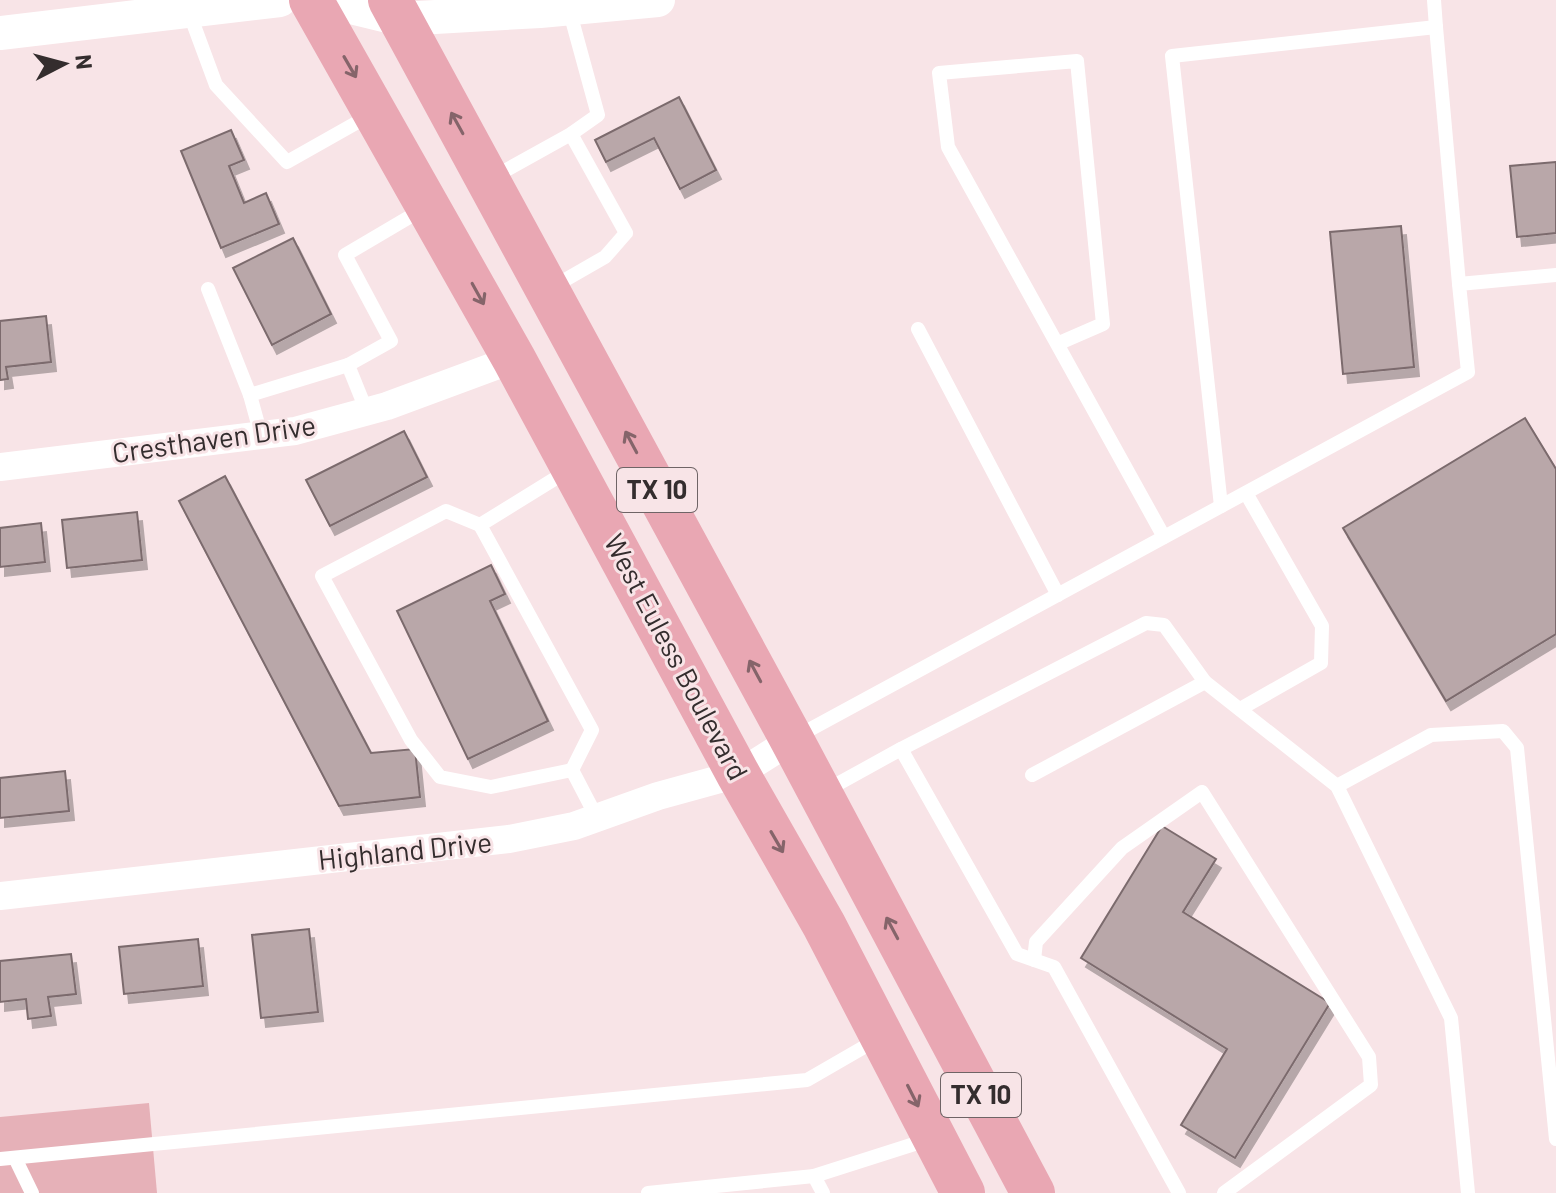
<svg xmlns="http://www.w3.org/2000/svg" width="1556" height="1193" font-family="Barlow,sans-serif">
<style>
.green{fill:#e6b1b8}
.building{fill:#b9a7a9;stroke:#7b6b6d;stroke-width:2;filter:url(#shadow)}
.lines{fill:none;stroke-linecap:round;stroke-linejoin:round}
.service{stroke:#fff;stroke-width:14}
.minor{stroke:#fff;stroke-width:28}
.tertiary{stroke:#fff;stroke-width:34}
.primary{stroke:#e9a7b3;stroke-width:44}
.oneway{stroke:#85646a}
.labels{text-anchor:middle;stroke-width:6;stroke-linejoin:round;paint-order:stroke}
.shield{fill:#f8e4e7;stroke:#6f6466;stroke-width:2}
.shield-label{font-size:26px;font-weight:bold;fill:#342d2e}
.street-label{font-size:28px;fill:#342d2e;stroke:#f8e4e7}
</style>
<defs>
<filter id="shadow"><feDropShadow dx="5" dy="9" stdDeviation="0" flood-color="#0004"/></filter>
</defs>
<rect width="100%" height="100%" fill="#f8e4e7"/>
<path class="green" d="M 149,1103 L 157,1193 L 0,1193 L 0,1117 Z"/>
<g class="building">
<path d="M 679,97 L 716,170 L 680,189 L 654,138 L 606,162 L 595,140 Z"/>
<path d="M 231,130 L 244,160 L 229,166 L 244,203 L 266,193 L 279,224 L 221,248 L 181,151 Z"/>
<path d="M 1556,162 L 1556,233 L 1517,237 L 1510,166 Z"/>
<path d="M 1401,226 L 1414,367 L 1343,374 L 1330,232 Z"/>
<path d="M 293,238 L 331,314 L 272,345 L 233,268 Z"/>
<path d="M 46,316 L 51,362 L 6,367 L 8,379 L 0,380 L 0,321 Z"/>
<path d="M 1525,418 L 1556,469 L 1556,634 L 1446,701 L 1343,528 Z"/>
<path d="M 404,431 L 427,477 L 330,526 L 306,480 Z"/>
<path d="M 225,476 L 371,753 L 415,749 L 420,797 L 339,806 L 179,501 Z"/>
<path d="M 137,512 L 142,560 L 67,568 L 62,520 Z"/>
<path d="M 41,523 L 45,562 L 0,567 L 0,528 Z"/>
<path d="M 491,565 L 505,594 L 490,601 L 548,721 L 468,759 L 397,611 Z"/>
<path d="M 65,771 L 69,811 L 0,818 L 0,778 Z"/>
<path d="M 1162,826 L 1216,859 L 1183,912 L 1330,1003 L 1235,1158 L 1181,1125 L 1227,1049 L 1081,958 Z"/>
<path d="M 309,929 L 318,1012 L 261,1018 L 252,935 Z"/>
<path d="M 198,939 L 203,986 L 124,994 L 119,947 Z"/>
<path d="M 71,954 L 76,994 L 48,997 L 51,1016 L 28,1019 L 26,999 L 0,1002 L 0,961 Z"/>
</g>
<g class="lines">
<g class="service">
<path d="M 189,12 L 216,85 L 287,162 L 372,114"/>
<path d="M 1436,27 L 1459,284"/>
<path d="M 490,179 L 571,134 L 598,115 L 569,9"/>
<path d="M 551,288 L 605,257 L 626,233 L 571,134"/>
<path d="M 208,289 L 250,395"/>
<path d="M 918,329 L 1058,595"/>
<path d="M 1057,344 L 1103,324 L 1077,61 L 939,73 L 948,147 L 1164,537"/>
<path d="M 367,412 L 348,365 L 391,341 L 345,255 L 423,209"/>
<path d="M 261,435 L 250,395 L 348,365"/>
<path d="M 569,470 L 480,525 L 592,730 L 572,770 L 597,818"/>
<path d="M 1221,506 L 1172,56 L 1436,27 L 1434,0"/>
<path d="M 480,525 L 446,511 L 322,576 L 411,740 L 440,777 L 491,787 L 572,770"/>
<path d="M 1240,709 L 1321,663 L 1322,626 L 1246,493"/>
<path d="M 796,737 L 1468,372 L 1459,284 L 1556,275"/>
<path d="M 901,749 L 1017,954 L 1054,967 L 1179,1193"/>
<path d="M 1032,775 L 1205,682"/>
<path d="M 1337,786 L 1431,735 L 1503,731 L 1517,748 L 1556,1139"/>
<path d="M 823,792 L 901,749 L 1146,623 L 1164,625 L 1205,682 L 1337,786 L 1451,1018 L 1468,1193"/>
<path d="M 1034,960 L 1036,942 L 1122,848 L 1202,792 L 1369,1057 L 1371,1085 L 1224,1193"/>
<path d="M 15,1158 L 32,1193"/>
<path d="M 0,1159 L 807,1080 L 878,1039"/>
<path d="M 814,1176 L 823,1193"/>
<path d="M 648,1193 L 814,1176 L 930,1139"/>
</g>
<g class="minor">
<path d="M 0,467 L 295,431 L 387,406 L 514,359"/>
<path d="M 0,896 L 509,839 L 574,826 L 658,796 L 738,774 L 792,740"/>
</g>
<g class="tertiary">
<path d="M 322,0 L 400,19 L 540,11 L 658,0"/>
<path d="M 0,33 L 280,0"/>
</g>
<g class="primary">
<path d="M 311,0 L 514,359 L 738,774 L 824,925 L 963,1193"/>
<path d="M 390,0 L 792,740 L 1033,1193"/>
</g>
</g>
<defs><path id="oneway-shaft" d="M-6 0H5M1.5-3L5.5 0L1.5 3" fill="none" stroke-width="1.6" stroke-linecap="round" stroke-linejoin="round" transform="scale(2)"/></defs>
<g class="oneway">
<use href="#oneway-shaft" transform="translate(350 67) rotate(60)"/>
<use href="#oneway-shaft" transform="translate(457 123) rotate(-119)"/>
<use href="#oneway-shaft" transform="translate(478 294) rotate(61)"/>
<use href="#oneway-shaft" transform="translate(631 442) rotate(-118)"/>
<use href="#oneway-shaft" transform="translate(755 671) rotate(-118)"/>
<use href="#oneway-shaft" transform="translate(777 842) rotate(60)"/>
<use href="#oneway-shaft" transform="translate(892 928) rotate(-118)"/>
<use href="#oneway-shaft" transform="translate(913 1096) rotate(63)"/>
</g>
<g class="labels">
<g class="shield">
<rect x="617" y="468" width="80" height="44" rx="6"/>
<rect x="941" y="1073" width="80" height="44" rx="6"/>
</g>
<g class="shield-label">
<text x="657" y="499">TX 10</text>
<text x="981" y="1104">TX 10</text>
</g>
<g class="street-label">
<text transform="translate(214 439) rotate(-8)" y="10">Cresthaven Drive</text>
<text transform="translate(676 657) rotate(62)" y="10">West Euless Boulevard</text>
<text transform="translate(405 851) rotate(-6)" y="10">Highland Drive</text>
</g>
</g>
<g transform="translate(64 64) rotate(84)" stroke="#f8e4e7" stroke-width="6" paint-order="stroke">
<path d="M0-6L14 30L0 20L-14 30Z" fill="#342d2e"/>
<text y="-12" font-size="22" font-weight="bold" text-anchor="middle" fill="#342d2e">N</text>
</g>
</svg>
